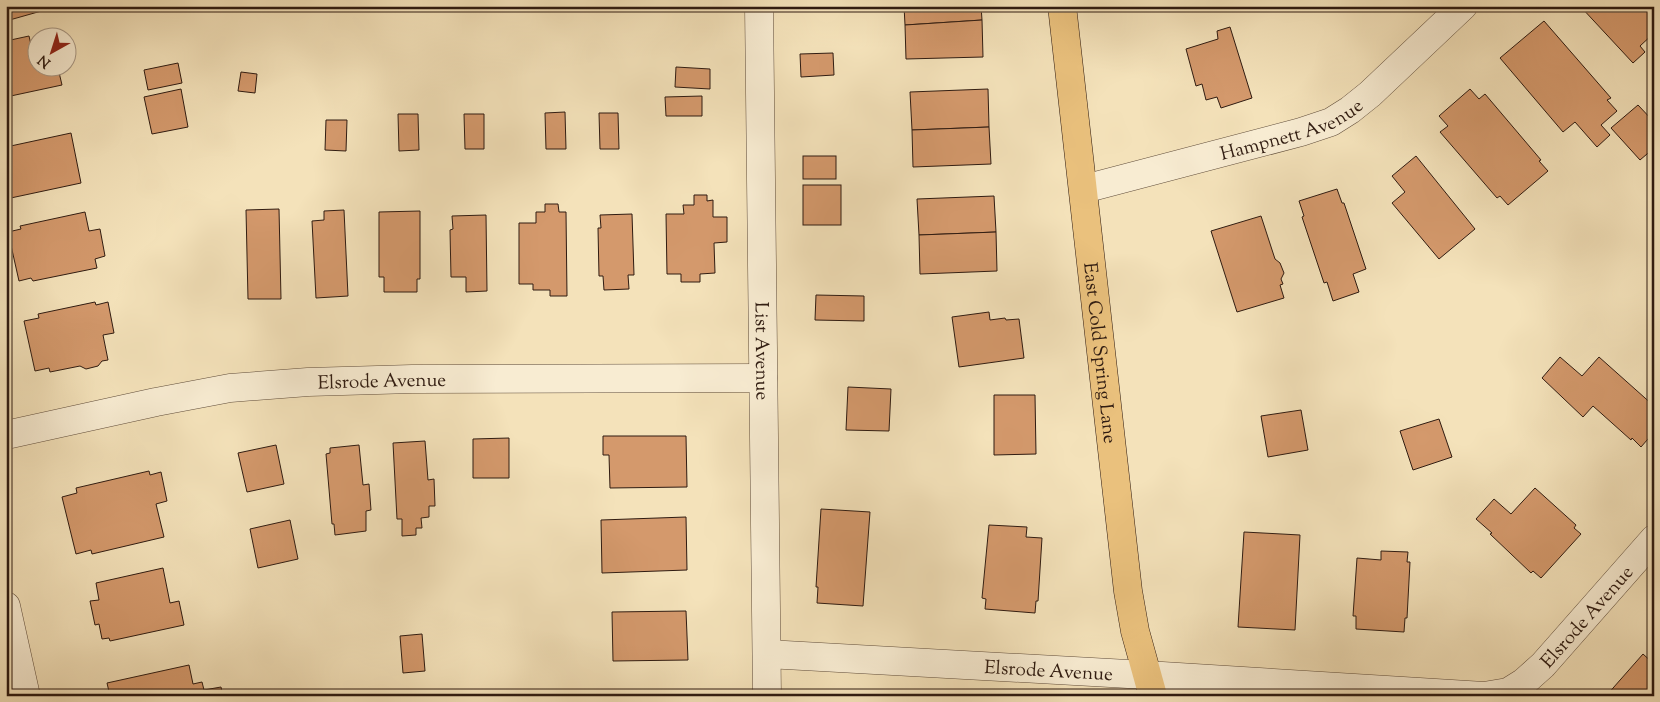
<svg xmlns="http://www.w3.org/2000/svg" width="1660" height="702" font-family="'Sorts Mill Goudy',serif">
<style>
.building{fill:#d4996c;stroke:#2f1b11}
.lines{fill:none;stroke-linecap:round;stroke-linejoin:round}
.minor-casing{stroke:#604d3b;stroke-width:29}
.major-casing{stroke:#2f1b11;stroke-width:29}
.minor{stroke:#f8ecd2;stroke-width:28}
.major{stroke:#eac17d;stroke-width:28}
.labels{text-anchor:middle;stroke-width:5;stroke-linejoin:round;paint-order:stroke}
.street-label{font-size:19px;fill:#2f1b11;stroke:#f8ecd2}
</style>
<rect width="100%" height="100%" fill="#f4e2ba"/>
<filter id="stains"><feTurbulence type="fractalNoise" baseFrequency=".004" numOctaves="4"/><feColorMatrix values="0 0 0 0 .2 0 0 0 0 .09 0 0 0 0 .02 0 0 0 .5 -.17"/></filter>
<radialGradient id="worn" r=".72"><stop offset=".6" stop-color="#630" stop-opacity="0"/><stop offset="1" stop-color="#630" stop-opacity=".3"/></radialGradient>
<g class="building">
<path d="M 6,6 L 51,6 L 52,8 L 6,21 Z"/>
<path d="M 799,6 L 833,6 L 833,8 L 799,9 Z"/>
<path d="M 904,6 L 981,6 L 982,20 L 905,25 Z"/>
<path d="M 1580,6 L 1650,6 L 1654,10 L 1654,33 L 1640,46 L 1645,52 L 1633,63 Z"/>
<path d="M 982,20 L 983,57 L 906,59 L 905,25 Z"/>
<path d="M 1544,21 L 1611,98 L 1607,100 L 1617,111 L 1601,125 L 1610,135 L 1597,147 L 1575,122 L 1563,132 L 1500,58 Z"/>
<path d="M 1230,27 L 1252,98 L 1221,108 L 1217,97 L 1206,100 L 1202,84 L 1196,86 L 1186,49 L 1218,39 L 1217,31 Z"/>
<path d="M 29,36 L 36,67 L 58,68 L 62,85 L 6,97 L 6,41 Z"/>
<path d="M 833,53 L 834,75 L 801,77 L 800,54 Z"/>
<path d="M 178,63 L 182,83 L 148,90 L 144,70 Z"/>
<path d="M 676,67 L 710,69 L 710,89 L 675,87 Z"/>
<path d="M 241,72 L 257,74 L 255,93 L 238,91 Z"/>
<path d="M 181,89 L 188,127 L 152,134 L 144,97 Z"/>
<path d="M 988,89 L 989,127 L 912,130 L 910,92 Z"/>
<path d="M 1470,89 L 1479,99 L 1485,94 L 1541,160 L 1539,161 L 1548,171 L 1508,205 L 1500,196 L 1497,198 L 1440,132 L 1448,126 L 1439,116 Z"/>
<path d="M 702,96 L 702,116 L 666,116 L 665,97 Z"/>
<path d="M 1638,105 L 1654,122 L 1654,148 L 1640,160 L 1611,128 Z"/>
<path d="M 565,112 L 566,149 L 546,149 L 545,113 Z"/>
<path d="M 599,113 L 618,113 L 619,149 L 600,149 Z"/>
<path d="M 398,114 L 418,114 L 419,150 L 399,151 Z"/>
<path d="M 464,114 L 484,114 L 484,149 L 465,149 Z"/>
<path d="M 326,120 L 347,120 L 346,151 L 325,150 Z"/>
<path d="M 989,127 L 991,164 L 913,167 L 912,130 Z"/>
<path d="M 71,133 L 81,183 L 6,199 L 6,147 Z"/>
<rect x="803" y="156" width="33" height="23"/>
<path d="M 1416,156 L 1475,229 L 1439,259 L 1392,203 L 1405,192 L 1392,176 Z"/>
<rect x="803" y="185" width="38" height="40"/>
<path d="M 1337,189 L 1342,203 L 1344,203 L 1366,269 L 1353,274 L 1359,292 L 1333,301 L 1327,282 L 1324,283 L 1302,217 L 1304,216 L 1299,201 Z"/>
<path d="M 694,195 L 707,195 L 707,201 L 713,200 L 713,217 L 727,217 L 727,242 L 714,243 L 715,273 L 700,274 L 700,282 L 681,282 L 681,274 L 667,274 L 666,214 L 684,214 L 683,205 L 694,205 Z"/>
<path d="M 994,196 L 996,232 L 919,235 L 917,199 Z"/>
<path d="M 545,204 L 558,204 L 559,212 L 566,212 L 567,296 L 550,296 L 550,290 L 533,290 L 533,284 L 519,284 L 519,223 L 536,223 L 536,212 L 545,212 Z"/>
<path d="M 279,209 L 281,299 L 248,299 L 246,210 Z"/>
<path d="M 344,210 L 348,296 L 316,298 L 312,221 L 324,220 L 324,211 Z"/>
<path d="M 420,211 L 420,279 L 417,279 L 417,292 L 384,292 L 384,277 L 379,277 L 379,212 Z"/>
<path d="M 85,212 L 89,231 L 100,229 L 105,256 L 95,259 L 97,268 L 33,281 L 31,278 L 19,281 L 8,232 L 21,229 L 20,226 Z"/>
<path d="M 632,214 L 634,275 L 628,275 L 629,289 L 604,290 L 603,276 L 599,276 L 598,228 L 601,228 L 600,215 Z"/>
<path d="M 486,215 L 487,291 L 466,292 L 466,277 L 451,277 L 450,230 L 453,229 L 452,216 Z"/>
<path d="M 1261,216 L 1275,259 L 1280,263 L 1284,273 L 1281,279 L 1283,284 L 1280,285 L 1284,298 L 1237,312 L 1211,231 Z"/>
<path d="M 996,232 L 997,271 L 920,274 L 919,235 Z"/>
<path d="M 816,295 L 864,296 L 864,321 L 815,320 Z"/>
<path d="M 95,302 L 96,305 L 108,302 L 114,333 L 103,335 L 108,360 L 102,361 L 98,366 L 86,369 L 80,366 L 50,372 L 49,368 L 35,371 L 24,321 L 39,318 L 38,314 Z"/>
<path d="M 989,312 L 990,320 L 1005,318 L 1006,320 L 1019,319 L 1024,358 L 959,367 L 952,317 Z"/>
<path d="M 1560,357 L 1582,376 L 1599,357 L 1654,406 L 1654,432 L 1641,447 L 1632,438 L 1631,440 L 1593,406 L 1583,417 L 1542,378 Z"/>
<path d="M 848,387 L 891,389 L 889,431 L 846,430 Z"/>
<path d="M 994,395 L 1035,395 L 1036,454 L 994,455 Z"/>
<path d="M 1301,410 L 1308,450 L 1268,457 L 1261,416 Z"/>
<path d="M 1439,419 L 1452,457 L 1413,470 L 1400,431 Z"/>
<path d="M 603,436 L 686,436 L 687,487 L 610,488 L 609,455 L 603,455 Z"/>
<path d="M 509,438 L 509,478 L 473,478 L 473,439 Z"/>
<path d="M 425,441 L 428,480 L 434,479 L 435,506 L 429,506 L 429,517 L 421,518 L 422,528 L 416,528 L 416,535 L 402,536 L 402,519 L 397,519 L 393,443 Z"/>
<path d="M 276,445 L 284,484 L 247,492 L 238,453 Z"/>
<path d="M 359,445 L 363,485 L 369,484 L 371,510 L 366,511 L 366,531 L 335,535 L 334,524 L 332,524 L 326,454 L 330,453 L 330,448 Z"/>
<path d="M 149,471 L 150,475 L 161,472 L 167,501 L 156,504 L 164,537 L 92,554 L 91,550 L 76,554 L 62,497 L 77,493 L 76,488 Z"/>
<path d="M 1535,488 L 1576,525 L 1574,528 L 1581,534 L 1541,578 L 1533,571 L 1531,573 L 1490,534 L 1492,533 L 1476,519 L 1494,499 L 1511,514 Z"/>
<path d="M 821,509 L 870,512 L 863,606 L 817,603 L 818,587 L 816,587 Z"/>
<path d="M 686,517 L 687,570 L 602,573 L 601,520 Z"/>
<path d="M 290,520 L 298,559 L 258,568 L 250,529 Z"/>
<path d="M 989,525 L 1027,527 L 1026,537 L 1042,538 L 1038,601 L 1036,601 L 1035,613 L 985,609 L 986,599 L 982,598 Z"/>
<path d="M 1244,532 L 1300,535 L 1295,630 L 1238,627 Z"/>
<path d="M 1381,551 L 1408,552 L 1407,562 L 1410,562 L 1407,618 L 1405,618 L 1404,632 L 1356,629 L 1356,616 L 1353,616 L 1357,558 L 1381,560 Z"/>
<path d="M 163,568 L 170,603 L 179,601 L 184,625 L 110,641 L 109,638 L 102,639 L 99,624 L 95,625 L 90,601 L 99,600 L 96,583 Z"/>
<path d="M 686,611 L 688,660 L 613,661 L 612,612 Z"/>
<path d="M 422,634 L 425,671 L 403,673 L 400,636 Z"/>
<path d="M 1643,654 L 1654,664 L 1654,696 L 1606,696 Z"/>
<path d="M 189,665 L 193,684 L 202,682 L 204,690 L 221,687 L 223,696 L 110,696 L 107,683 Z"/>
</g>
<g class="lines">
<g class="minor-casing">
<g id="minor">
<path id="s1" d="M 759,6 L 767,696"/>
<path id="s2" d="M 1084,189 L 1301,132 L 1331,122 L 1350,110 L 1370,94 L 1463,6"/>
<path id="s3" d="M 6,435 L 156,402 L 230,388 L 308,382 L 412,379 L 763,378"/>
<path d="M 6,606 L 26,696"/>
<path id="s4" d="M 767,654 L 1146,675 L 1484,696 L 1508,692 L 1524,682 L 1543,665 L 1654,539"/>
</g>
</g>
<g class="major-casing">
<g id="major">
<path id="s5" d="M 1062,6 L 1128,591 L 1135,631 L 1153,696"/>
</g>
</g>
<use href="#minor" class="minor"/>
<use href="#major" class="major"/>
</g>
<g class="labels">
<g class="street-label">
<text dy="7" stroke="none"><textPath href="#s2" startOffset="216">Hampnett Avenue</textPath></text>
<text dy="7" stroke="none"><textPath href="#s1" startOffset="345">List Avenue</textPath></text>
<text dy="7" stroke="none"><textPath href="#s5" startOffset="349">East Cold Spring Lane</textPath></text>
<text dy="7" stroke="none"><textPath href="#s3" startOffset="381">Elsrode Avenue</textPath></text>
<text dy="7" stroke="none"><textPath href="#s4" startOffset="852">Elsrode Avenue</textPath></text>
<text dy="7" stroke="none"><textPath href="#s4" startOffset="282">Elsrode Avenue</textPath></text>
</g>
</g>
<rect width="1660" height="702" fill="none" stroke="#f4e2ba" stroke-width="25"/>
<rect x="8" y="8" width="1645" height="687" fill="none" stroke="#2f1b11" stroke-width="2.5"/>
<rect x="12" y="12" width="1635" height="677" fill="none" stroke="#2f1b11"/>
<g transform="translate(52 52) rotate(219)"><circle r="24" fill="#f8ecd2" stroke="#a89885"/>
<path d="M0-4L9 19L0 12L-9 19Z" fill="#8f2418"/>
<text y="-8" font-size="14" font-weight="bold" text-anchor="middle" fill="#2f1b11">N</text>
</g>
<rect width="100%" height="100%" filter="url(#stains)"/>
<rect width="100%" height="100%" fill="url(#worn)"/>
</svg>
